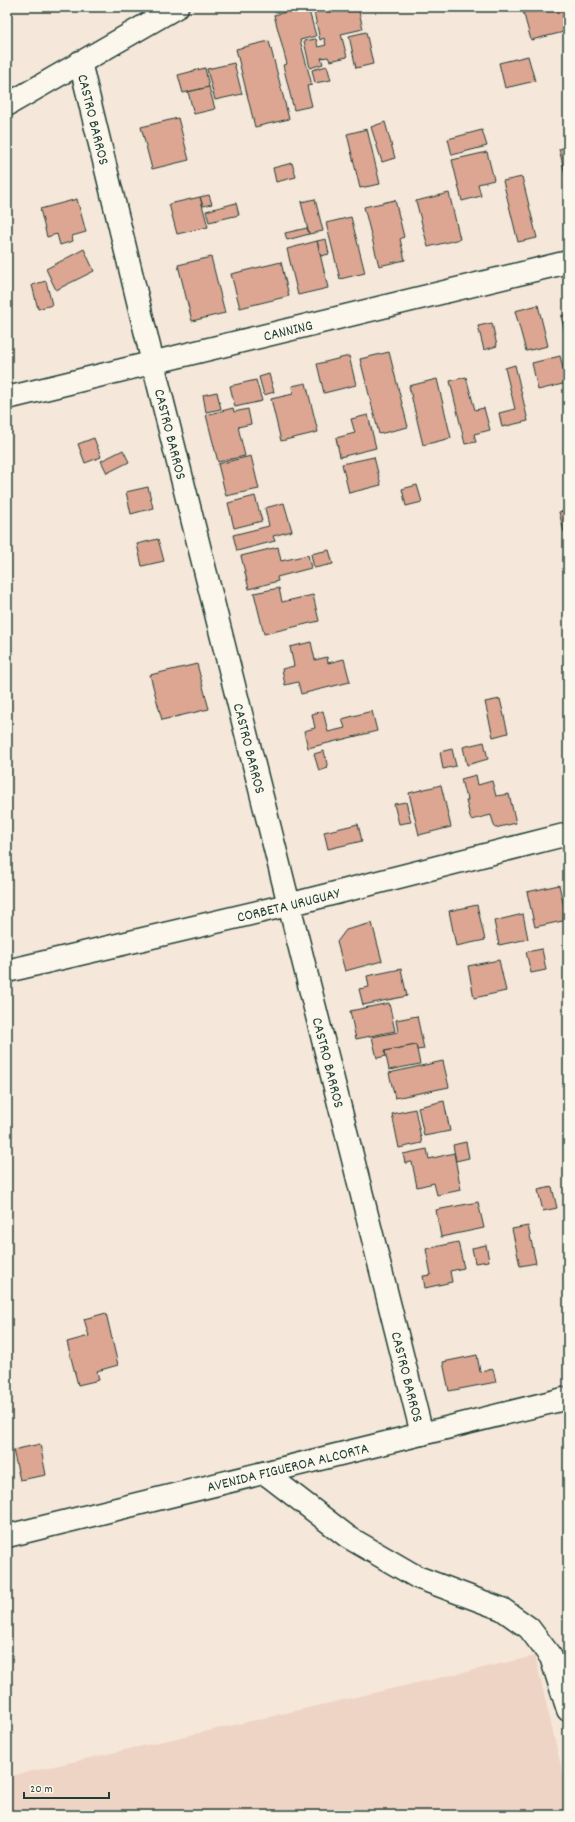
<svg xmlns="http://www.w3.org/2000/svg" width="575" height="1822" font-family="Dekko,sans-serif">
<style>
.built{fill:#eed4c4}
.building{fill:#dca692;stroke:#1f3d34}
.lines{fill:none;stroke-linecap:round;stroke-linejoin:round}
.minor-casing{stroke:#1f3d34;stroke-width:25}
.major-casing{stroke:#1f3d34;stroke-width:25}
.minor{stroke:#fbf7ec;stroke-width:22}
.major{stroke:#fbf7ec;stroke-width:22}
.labels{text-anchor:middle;stroke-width:3.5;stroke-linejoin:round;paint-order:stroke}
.street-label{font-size:15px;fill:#1f3d34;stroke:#fbf7ec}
</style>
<rect width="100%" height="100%" fill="#f5e7da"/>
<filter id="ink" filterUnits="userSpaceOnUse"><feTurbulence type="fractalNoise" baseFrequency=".025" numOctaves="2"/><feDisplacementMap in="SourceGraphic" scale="8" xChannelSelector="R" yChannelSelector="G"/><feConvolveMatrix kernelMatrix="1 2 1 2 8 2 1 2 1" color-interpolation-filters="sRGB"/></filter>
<g filter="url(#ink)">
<path class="built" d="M 535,1656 L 568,1796 L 568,1815 L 7,1815 L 7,1777 Z"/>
<g class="building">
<path d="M 308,7 L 316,36 L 300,40 L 312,85 L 307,86 L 312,106 L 294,110 L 283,65 L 287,64 L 274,15 Z"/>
<path d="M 313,7 L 358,7 L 363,29 L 341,34 L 347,57 L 330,61 L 328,57 L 321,58 L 323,64 L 310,68 L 304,41 L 316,39 L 318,47 L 326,45 L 324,38 L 320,40 Z"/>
<path d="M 540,7 L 568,7 L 568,31 L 531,40 L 523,11 Z"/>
<path d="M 366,32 L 373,64 L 356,68 L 349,36 Z"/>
<path d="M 269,41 L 289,119 L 255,127 L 236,49 Z"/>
<path d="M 528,56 L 535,81 L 505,88 L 499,63 Z"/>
<path d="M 234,63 L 242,94 L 215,100 L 207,69 Z"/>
<path d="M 327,66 L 331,80 L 315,83 L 312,70 Z"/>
<path d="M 205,68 L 209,87 L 183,93 L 178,75 Z"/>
<path d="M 209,87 L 215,109 L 194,114 L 188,92 Z"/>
<path d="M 178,118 L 189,160 L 152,169 L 141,127 Z"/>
<path d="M 385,122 L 395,158 L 382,162 L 371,127 Z"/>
<path d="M 367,129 L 380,184 L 360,188 L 347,134 Z"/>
<path d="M 482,130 L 487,146 L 452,155 L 448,139 Z"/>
<path d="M 568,147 L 568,186 L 559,149 Z"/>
<path d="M 487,152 L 494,180 L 478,184 L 481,196 L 462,201 L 452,160 Z"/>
<path d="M 292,163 L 296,177 L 276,182 L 273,168 Z"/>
<path d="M 522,177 L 537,238 L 518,242 L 503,181 Z"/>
<path d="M 449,193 L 460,239 L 428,247 L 416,201 Z"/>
<path d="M 209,195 L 212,204 L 203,206 L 200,197 Z"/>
<path d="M 200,197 L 208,227 L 177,234 L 169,204 Z"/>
<path d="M 77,199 L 86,232 L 72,236 L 73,241 L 60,245 L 57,234 L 47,237 L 40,209 Z"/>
<path d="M 315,199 L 323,231 L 309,234 L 301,202 Z"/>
<path d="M 395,200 L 404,237 L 400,239 L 405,260 L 379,266 L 364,207 Z"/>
<path d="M 236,203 L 239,215 L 209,222 L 206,211 Z"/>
<path d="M 351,217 L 365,273 L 340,279 L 326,223 Z"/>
<path d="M 307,228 L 309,234 L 287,240 L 285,233 Z"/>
<path d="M 326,239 L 329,254 L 321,256 L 317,241 Z"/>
<path d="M 317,241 L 328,288 L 298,295 L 287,249 Z"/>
<path d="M 84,249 L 94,271 L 56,290 L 46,269 Z"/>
<path d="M 211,257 L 225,313 L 192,321 L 178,265 Z"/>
<path d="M 281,262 L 289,296 L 240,308 L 231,274 Z"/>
<path d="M 46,281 L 52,305 L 38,309 L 32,285 Z"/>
<path d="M 538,305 L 548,346 L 526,351 L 515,311 Z"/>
<path d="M 568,314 L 568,345 L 561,316 Z"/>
<path d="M 492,323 L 497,346 L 484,350 L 478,326 Z"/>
<path d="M 389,352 L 408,427 L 379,434 L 360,359 Z"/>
<path d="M 349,356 L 356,385 L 324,393 L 317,364 Z"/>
<path d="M 560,356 L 567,383 L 538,390 L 532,363 Z"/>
<path d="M 515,365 L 528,421 L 502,427 L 499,413 L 515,409 L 505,368 Z"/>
<path d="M 269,374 L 274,392 L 264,395 L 259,377 Z"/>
<path d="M 466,377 L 475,410 L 484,408 L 490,430 L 474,434 L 476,442 L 465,444 L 450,381 Z"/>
<path d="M 437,379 L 451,438 L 423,445 L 409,386 Z"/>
<path d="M 256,380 L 262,401 L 235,407 L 230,386 Z"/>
<path d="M 306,383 L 318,432 L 281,441 L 271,399 L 293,394 L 292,386 Z"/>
<path d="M 217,392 L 221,409 L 206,412 L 203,395 Z"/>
<path d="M 233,408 L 234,412 L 248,409 L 251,424 L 238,427 L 245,456 L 218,462 L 206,415 Z"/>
<path d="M 368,415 L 376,448 L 340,457 L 336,438 L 355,433 L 351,419 Z"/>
<path d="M 94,438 L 101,457 L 85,463 L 78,444 Z"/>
<path d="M 123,450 L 129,462 L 107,473 L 101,461 Z"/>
<path d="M 251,456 L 259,489 L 226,496 L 218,464 Z"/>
<path d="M 374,457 L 381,485 L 349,493 L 342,464 Z"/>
<path d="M 417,485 L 422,502 L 406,506 L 402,489 Z"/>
<path d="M 148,487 L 153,508 L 131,514 L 126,492 Z"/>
<path d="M 255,496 L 262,521 L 234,528 L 228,503 Z"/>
<path d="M 284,503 L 292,531 L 273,536 L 275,541 L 237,551 L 233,535 L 269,526 L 265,508 Z"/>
<path d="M 568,510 L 568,531 L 564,532 L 559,512 Z"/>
<path d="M 158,539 L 164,561 L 142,566 L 137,544 Z"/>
<path d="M 278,547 L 281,561 L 308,555 L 311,568 L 277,577 L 278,581 L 249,589 L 241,556 Z"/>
<path d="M 329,550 L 333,564 L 314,568 L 311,554 Z"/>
<path d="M 279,588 L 282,602 L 313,595 L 319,621 L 264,634 L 254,593 Z"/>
<path d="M 311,642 L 315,660 L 327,657 L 328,663 L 344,659 L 350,682 L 301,694 L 298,682 L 285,685 L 282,669 L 294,666 L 290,647 Z"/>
<path d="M 197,664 L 209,709 L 162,720 L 150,675 Z"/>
<path d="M 500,699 L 508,733 L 493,737 L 485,702 Z"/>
<path d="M 323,711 L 328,732 L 345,728 L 342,719 L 372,711 L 377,731 L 308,748 L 304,731 L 315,728 L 312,714 Z"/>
<path d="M 484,742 L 488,759 L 467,765 L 463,747 Z"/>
<path d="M 452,749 L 456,766 L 443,769 L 440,752 Z"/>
<path d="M 324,751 L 328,768 L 319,771 L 314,754 Z"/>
<path d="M 476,775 L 478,785 L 492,781 L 496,796 L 509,794 L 516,823 L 495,828 L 491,815 L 471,820 L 466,801 L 468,800 L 467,794 L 465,795 L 461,779 Z"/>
<path d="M 441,785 L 451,827 L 419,835 L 409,793 Z"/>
<path d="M 406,802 L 411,822 L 399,824 L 394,804 Z"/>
<path d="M 358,824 L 362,841 L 328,849 L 324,832 Z"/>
<path d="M 559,885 L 567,920 L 535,927 L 527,892 Z"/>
<path d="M 477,905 L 485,940 L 456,946 L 449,911 Z"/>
<path d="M 523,914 L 528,939 L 499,945 L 494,921 Z"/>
<path d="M 372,923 L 382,961 L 345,971 L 337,942 L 346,930 Z"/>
<path d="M 542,949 L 546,970 L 531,973 L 526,952 Z"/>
<path d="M 499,960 L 506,991 L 474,998 L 468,966 Z"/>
<path d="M 401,969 L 407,996 L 363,1005 L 359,989 L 369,987 L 367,976 Z"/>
<path d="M 389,1003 L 395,1031 L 356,1039 L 350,1011 Z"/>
<path d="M 417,1016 L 424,1049 L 417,1050 L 416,1045 L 384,1051 L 386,1056 L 377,1058 L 372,1037 L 398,1032 L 396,1020 Z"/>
<path d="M 416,1045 L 420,1064 L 389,1070 L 385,1051 Z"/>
<path d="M 443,1061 L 449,1087 L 395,1098 L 389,1073 Z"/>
<path d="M 444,1101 L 450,1131 L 424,1136 L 418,1107 Z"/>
<path d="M 415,1109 L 422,1143 L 399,1148 L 392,1114 Z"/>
<path d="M 466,1142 L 469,1158 L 456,1161 L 453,1145 Z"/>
<path d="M 427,1149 L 429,1159 L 454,1153 L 461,1190 L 437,1195 L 434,1183 L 417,1187 L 412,1162 L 405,1163 L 403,1154 Z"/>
<path d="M 552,1187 L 557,1208 L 543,1211 L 538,1190 Z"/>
<path d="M 478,1202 L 484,1228 L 441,1237 L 436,1210 Z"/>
<path d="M 528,1226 L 536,1263 L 520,1266 L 512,1229 Z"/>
<path d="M 458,1242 L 464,1268 L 450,1271 L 452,1282 L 425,1288 L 423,1276 L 431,1275 L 426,1249 Z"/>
<path d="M 486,1245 L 489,1261 L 475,1263 L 472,1248 Z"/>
<path d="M 106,1313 L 118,1365 L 97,1371 L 99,1380 L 78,1385 L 67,1342 L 89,1336 L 84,1319 Z"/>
<path d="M 477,1355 L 480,1372 L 493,1369 L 496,1382 L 449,1391 L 443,1362 Z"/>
<path d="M 40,1444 L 46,1475 L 20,1480 L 13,1450 Z"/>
</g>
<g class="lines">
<g class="minor-casing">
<g id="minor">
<path id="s1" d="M 80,62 L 153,363 L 422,1434"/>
<path d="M 7,105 L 177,7"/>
<path id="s2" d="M 7,398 L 568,262"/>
<path id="s3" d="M 7,971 L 288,905 L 568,834"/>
<path d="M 265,1473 L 348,1537 L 417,1577 L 502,1609 L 529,1628 L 551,1657 L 568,1710"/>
</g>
</g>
<g class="major-casing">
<g id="major">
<path id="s4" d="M 7,1536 L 568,1398"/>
</g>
</g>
<use href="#minor" class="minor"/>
<use href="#major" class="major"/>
</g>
</g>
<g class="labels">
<g class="street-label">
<text dy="5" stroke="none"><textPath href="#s1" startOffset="59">CASTRO BARROS</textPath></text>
<text dy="5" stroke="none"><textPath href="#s2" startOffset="289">CANNING</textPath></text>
<text dy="5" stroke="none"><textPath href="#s1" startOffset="383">CASTRO BARROS</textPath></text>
<text dy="5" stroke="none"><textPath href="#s1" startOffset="707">CASTRO BARROS</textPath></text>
<text dy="5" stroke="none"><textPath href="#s3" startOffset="289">CORBETA URUGUAY</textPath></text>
<text dy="5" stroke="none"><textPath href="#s1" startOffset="1031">CASTRO BARROS</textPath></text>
<text dy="5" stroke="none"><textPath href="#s1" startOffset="1355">CASTRO BARROS</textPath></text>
<text dy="5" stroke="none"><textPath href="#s4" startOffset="289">AVENIDA FIGUEROA ALCORTA</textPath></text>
</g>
</g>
<rect width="575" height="1822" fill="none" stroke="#fbf7ec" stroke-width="24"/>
<rect x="12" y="12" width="551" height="1798" fill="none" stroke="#1f3d34" stroke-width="1.5" filter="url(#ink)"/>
<path d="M24 1792v6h85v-6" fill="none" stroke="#1f3d34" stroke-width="2"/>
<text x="30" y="1792" font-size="12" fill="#1f3d34" stroke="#fbf7ec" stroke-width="3" paint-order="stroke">20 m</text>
</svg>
